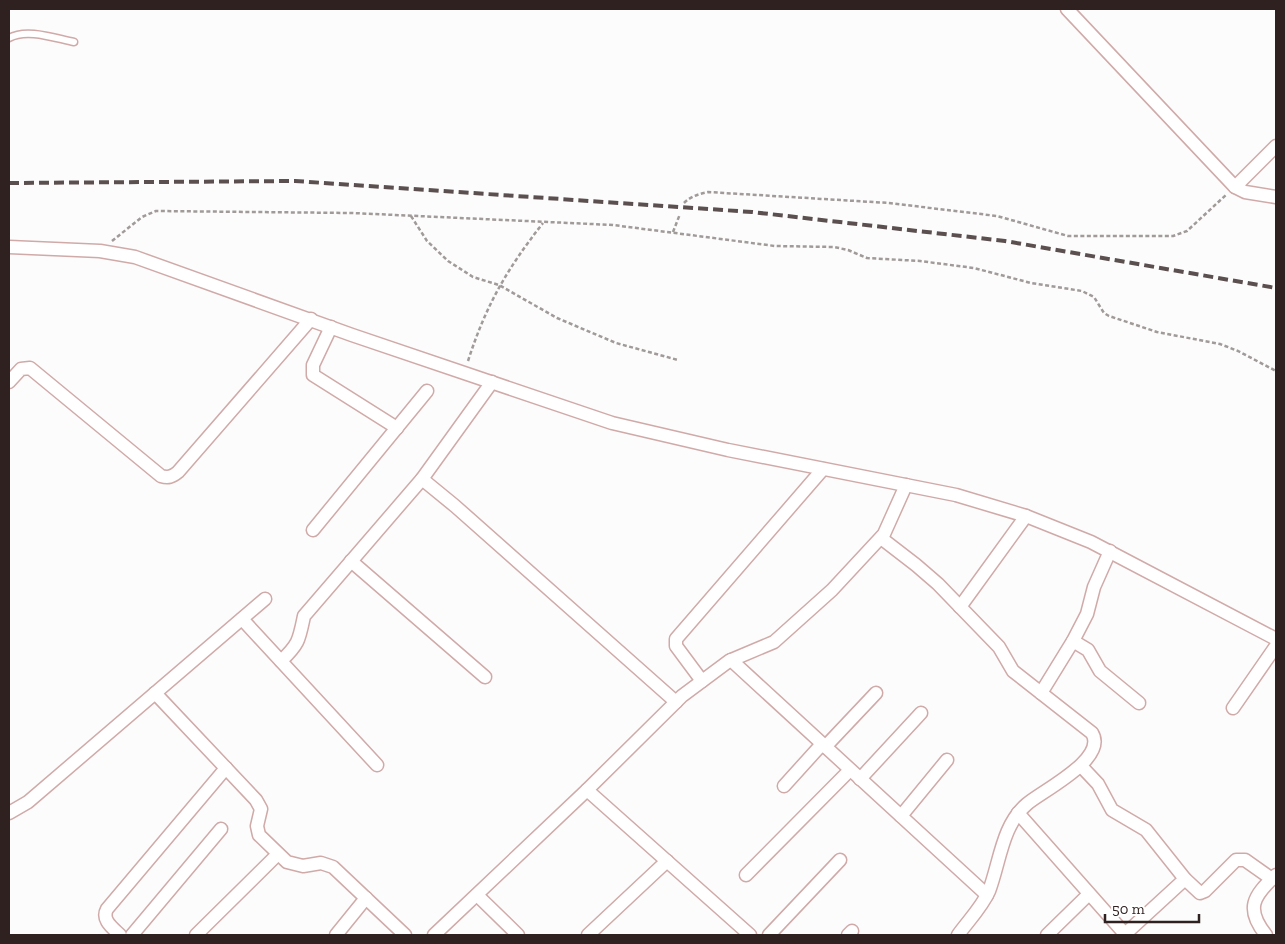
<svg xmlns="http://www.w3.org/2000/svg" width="1285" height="944" font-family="'Zilla Slab',serif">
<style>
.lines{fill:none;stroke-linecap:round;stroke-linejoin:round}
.lane-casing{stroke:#d0aaa8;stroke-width:9}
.street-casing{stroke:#d0aaa8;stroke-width:15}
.path{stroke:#a09a99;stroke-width:2.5;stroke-dasharray:4 2.5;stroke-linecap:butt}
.lane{stroke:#fff;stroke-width:6}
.street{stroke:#fff;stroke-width:12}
.rail{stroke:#5b504f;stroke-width:4;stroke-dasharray:10 5;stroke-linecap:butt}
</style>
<rect width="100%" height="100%" fill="#fcfcfc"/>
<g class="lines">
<g class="lane-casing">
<path id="lane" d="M 9,38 C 27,28 54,38 74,42"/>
</g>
<g class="street-casing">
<g id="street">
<path d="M 1067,9 L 1235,187 L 1276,146"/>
<path d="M 1235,187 L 1245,192 L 1276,197"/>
<path d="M 9,247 L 100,251 L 135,257 L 352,335 L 612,423 L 728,450 L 956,495 L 1026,516 L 1091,542 L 1276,639"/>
<path d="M 331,327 L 313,365 L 313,375 L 397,428"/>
<path d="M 9,382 L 21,369 L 30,368 L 161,476 C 168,478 172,477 178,472 L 311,319"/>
<path d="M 422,479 L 455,506 L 676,702"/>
<path d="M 313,530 L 427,391"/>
<path d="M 881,538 L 916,565 L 938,584 L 999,647 L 1013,671 L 1092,733 C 1108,759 1042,791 1027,804 C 1002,825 1000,862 989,891 C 982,907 968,921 958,935"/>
<path d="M 351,561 L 485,677"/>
<path d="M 960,607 L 1026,516"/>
<path d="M 242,619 L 377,765"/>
<path d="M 1073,641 L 1088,650 L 1100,671 L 1139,703"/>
<path d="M 731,660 L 987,895"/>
<path d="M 281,661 C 299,644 299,640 304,616 L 422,479 L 492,382"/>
<path d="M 702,681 L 676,646 L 676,639 L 823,469"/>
<path d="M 155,693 L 256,800 L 261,809 L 257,826 L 259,835 L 287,862 L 303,866 L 321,863 L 333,867 L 405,935"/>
<path d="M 1041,693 L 1073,641 L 1087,614 L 1094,587 L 1110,551"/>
<path d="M 1233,708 L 1276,646"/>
<path d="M 825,747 L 876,693"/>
<path d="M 1081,766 L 1098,784 L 1112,810 L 1146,830 L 1185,879 L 1200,893 L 1205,891 L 1236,860 L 1245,860 L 1272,879"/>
<path d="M 860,779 L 921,713"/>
<path d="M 784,786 L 822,744"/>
<path d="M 587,790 L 750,935"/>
<path d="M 9,813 L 28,802 L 265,599"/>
<path d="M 1018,813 L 1125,934"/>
<path d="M 901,816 L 947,760"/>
<path d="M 746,875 L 850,770"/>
<path d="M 477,895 L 518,935"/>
<path d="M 120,935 C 113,928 101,920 107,909 L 226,768"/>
<path d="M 132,935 L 221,829"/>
<path d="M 196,935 L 278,854"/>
<path d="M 336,935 L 366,898"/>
<path d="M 434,935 L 587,790 L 682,696 L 729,661 L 774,642 L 832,590 L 884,534 L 906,485"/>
<path d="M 588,935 L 667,861"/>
<path d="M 769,935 L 840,860"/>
<path d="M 848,935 L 852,931"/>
<path d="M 1047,935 L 1089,894"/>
<path d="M 1124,935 L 1185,879"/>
<path d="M 1266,935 C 1245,909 1253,896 1276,875"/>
</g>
</g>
<g class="path">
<path d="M 684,203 C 691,196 699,194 708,192 L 889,203 L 997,216 L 1068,236 L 1173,236 L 1187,231 L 1227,194"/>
<path d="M 411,216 L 427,241 L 448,261 L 473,277 L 499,285 L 557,318 L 616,343 L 678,360"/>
<path d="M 673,232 L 680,214"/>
<path d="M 112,241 L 142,217 L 156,211 L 352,213 L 613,225 L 775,246 L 834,247 L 848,250 L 867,258 L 920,261 L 974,268 L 1031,283 L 1082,291 L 1094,297 L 1104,313 L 1109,316 L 1157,332 L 1220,344 L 1238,351 L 1276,371"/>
<path d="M 468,361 C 486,305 507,269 543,223"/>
</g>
<use href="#lane" class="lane"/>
<use href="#street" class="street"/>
<path class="rail" d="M 9,183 L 295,181 L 752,212 L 1005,241 L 1276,288"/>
</g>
<rect width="1285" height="944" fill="none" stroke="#2f2120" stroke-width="20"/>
<path d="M1105 914v8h94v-8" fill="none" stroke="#2f2120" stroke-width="2.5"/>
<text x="1112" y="914" font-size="15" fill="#2f2120" stroke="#ffffff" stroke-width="4" paint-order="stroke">50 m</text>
</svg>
